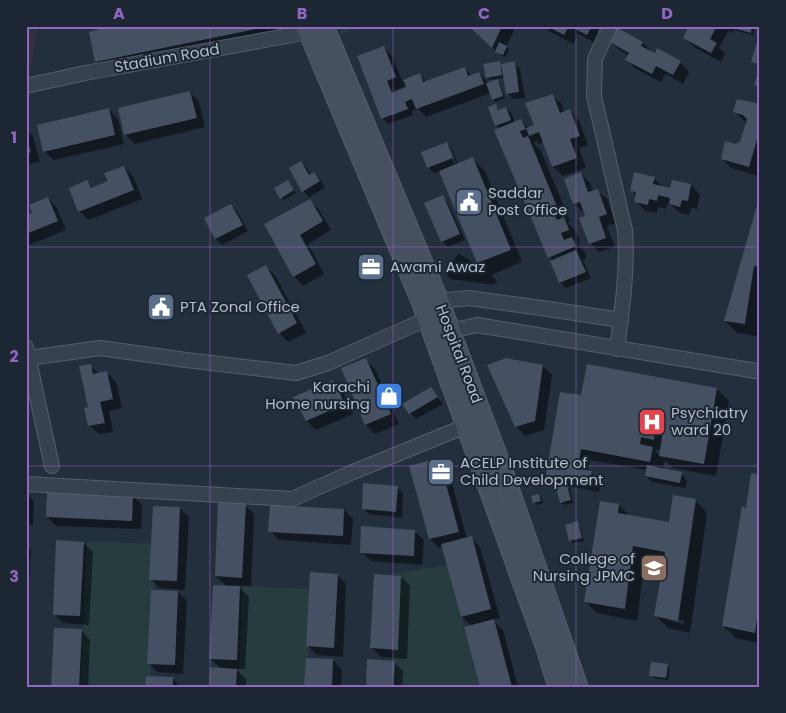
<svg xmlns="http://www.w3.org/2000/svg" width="786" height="713" font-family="Poppins,sans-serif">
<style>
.medical{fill:#32303f}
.green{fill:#263c3f}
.shadow{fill:#0007;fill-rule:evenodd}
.building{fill:#455162}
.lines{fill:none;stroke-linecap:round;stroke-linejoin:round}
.street-casing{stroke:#565f6c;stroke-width:16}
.secondary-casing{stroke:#565f6c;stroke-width:21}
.street{stroke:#38414e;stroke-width:14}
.secondary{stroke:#465061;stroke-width:19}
.grid{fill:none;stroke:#9266c3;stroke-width:1;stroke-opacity:0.55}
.labels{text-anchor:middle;stroke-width:4;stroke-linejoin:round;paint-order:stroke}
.street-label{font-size:15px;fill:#b4bcc9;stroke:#1d2633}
.poi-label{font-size:15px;fill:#b4bcc9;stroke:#1d2633;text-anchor:start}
.neatline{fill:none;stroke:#9266c3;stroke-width:2}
.grid-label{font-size:16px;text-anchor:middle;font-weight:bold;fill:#9266c3}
</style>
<rect width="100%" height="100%" fill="#242f3e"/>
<path class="medical" d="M 26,26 L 38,26 L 28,86 L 26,86 Z"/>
<g class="green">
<path d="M 338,26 L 361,26 L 341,34 Z"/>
<path d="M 87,541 L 156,544 L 150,687 L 80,687 Z"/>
<path d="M 447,565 L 480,687 L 393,687 L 396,573 Z"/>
<path d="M 242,586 L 310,589 L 307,687 L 239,687 Z"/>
</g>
<g class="shadow">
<path d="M 115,26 L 300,26 L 301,35 L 108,74 L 96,61 Z"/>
<path d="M 474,26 L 516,26 L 506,47 L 509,49 L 506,57 L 502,56 L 482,38 Z"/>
<path d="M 545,26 L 596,26 L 599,30 L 598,33 L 600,36 L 596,44 L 579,34 L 573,44 L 549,31 Z"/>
<path d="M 690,26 L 755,26 L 753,35 L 737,31 L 735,29 L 733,33 L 729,30 L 719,47 L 725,53 L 721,62 L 694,47 L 684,37 Z"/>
<path d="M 610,41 L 643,43 L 652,52 L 651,53 L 680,62 L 689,72 L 683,84 L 666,74 L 661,82 L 636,69 L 627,60 L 629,56 L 619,50 Z"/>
<path d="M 384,48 L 393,57 L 402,81 L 419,75 L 427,82 L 464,68 L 472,76 L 479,73 L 489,83 L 497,80 L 500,83 L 505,98 L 495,102 L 493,99 L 491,93 L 426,117 L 418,109 L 412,111 L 413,115 L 388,124 L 382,118 ZM 407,86 L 408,88 L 393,93 L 392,91 Z"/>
<path d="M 499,62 L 502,65 L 514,63 L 520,69 L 525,98 L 513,99 L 507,93 L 505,78 L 489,80 L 487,77 Z"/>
<path d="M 190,92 L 199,102 L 205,127 L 135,144 L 125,134 Z"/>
<path d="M 552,95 L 562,104 L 564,112 L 569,110 L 579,120 L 588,145 L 579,148 L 586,168 L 563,176 L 553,167 L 544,142 L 539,144 L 537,141 L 533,143 L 540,149 L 570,221 L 567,222 L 576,231 L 580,242 L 577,244 L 584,251 L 587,258 L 583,260 L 591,278 L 566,288 L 560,282 L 553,261 L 549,257 L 500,129 L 496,125 L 495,105 L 500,110 L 506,108 L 512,114 L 515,123 L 521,120 L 529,128 L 535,126 Z"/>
<path d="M 760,105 L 760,170 L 758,176 L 731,168 L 722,159 L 735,145 L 741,143 L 747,122 L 744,121 L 735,112 Z"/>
<path d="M 109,109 L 118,119 L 124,144 L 54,160 L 44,151 Z"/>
<path d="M 26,129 L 33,136 L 40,162 L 26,165 Z"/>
<path d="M 446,143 L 452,149 L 458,164 L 473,159 L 485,171 L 522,262 L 491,275 L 497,281 L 494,285 L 451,279 L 445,273 L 459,253 L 484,270 L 485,269 L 478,263 L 441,171 L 434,173 L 428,167 ZM 448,149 L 451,149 L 456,163 L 454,164 Z"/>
<path d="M 301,162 L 307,168 L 311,175 L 314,173 L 320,179 L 325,188 L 309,197 L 303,191 L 291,168 Z"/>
<path d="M 124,167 L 133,176 L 142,199 L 89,220 L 79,211 L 87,182 L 93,188 L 109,182 Z"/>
<path d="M 581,174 L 590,183 L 593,192 L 597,190 L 607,199 L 615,223 L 607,226 L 615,247 L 599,252 L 590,243 L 586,217 L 585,212 L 584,213 L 574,204 Z"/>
<path d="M 654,178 L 664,188 L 671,190 L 691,185 L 700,195 L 697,209 L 691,208 L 689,215 L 680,213 L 671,205 L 667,204 L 666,209 L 658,207 L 657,213 L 645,211 L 636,201 L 637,196 L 632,191 Z"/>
<path d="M 288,181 L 296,193 L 284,200 L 281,198 Z"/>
<path d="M 442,197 L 448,203 L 465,240 L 448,247 L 442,241 Z"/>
<path d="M 48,198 L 57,208 L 66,230 L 26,246 L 26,216 L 34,213 Z"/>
<path d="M 309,200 L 319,210 L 331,230 L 308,244 L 324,274 L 303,286 L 294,276 L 266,225 Z"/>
<path d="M 760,201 L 760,325 L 759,324 L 757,336 L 737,333 L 725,321 Z"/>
<path d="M 231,205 L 237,211 L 248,231 L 222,245 L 216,239 L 206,219 Z"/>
<path d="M 265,266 L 275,275 L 306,333 L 288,342 L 279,333 Z"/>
<path d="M 365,359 L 375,369 L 399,424 L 375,434 L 366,425 Z"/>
<path d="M 90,366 L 99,374 L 107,373 L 116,382 L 122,408 L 109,411 L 113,432 L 99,434 L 89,425 Z"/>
<path d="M 543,366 L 552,375 L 544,430 L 525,436 L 516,426 Z"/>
<path d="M 332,382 L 342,391 L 353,414 L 316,430 L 307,421 L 295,398 Z"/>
<path d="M 431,389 L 443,404 L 416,419 L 410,413 Z"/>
<path d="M 717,389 L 729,401 L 716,476 L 673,468 L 665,460 L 663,470 L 681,474 L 687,480 L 685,488 L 652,482 L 646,476 L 647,470 L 590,460 L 588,472 L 591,472 L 601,482 L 599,492 L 557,484 L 547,475 L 580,397 ZM 654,449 L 661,450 L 660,456 Z"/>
<path d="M 439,460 L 448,469 L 467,539 L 471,538 L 480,547 L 500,618 L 493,620 L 503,630 L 518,687 L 481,687 L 472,626 L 462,617 L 443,547 L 439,548 L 430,539 Z"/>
<path d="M 760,476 L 760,643 L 736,638 L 723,626 L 747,510 Z"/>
<path d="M 397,487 L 403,493 L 402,518 L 369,514 L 363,508 Z"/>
<path d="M 567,487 L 570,489 L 573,503 L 564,505 L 561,503 Z"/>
<path d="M 26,493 L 34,501 L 33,525 L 26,525 Z"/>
<path d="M 539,495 L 542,498 L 543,503 L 537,505 L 534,502 Z"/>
<path d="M 133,496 L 142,505 L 141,529 L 56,526 L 47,517 Z"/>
<path d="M 695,500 L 707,513 L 690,633 L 668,628 L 656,616 L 665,561 L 645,558 L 637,621 L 597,613 L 585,601 L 619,505 L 629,516 L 670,524 ZM 668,618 L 685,621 L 684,624 L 668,620 Z"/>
<path d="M 245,505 L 254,514 L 251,586 L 238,586 L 249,597 L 245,669 L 235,669 L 246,679 L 246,687 L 210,687 L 221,669 L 211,659 L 227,587 L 216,576 Z"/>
<path d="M 180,508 L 189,517 L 185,590 L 160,588 L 150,579 Z"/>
<path d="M 344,510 L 353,519 L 351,545 L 279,540 L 270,531 Z"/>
<path d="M 577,523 L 580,526 L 584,541 L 573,543 L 571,541 Z"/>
<path d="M 414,531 L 424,540 L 422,565 L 371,561 L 362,552 Z"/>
<path d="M 83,543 L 93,552 L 89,625 L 63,623 L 54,614 Z"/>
<path d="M 26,545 L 31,550 L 27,622 L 26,622 Z"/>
<path d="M 337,575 L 346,584 L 343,657 L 317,655 L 308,646 Z"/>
<path d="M 401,577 L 410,586 L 407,659 L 381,657 L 372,648 Z"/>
<path d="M 178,592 L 187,601 L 183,674 L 158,672 L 148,663 Z"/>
<path d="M 81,630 L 90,640 L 88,687 L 53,687 Z"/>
<path d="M 333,660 L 342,670 L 341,687 L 306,687 Z"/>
<path d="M 394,662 L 403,671 L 402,687 L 367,687 Z"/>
<path d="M 667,666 L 670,668 L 668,680 L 653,678 L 651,675 Z"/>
<path d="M 173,679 L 181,687 L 147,687 Z"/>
</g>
<g class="building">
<path d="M 111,26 L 266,26 L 266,27 L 95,62 L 89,32 Z"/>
<path d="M 473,26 L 502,26 L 492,48 L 472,29 Z"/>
<path d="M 547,26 L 569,26 L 564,35 Z"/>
<path d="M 570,26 L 592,26 L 587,35 Z"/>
<path d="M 689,26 L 717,26 L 710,39 L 717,43 L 711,53 L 683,38 Z"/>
<path d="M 734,26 L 752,26 L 751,33 L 733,28 Z"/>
<path d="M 616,27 L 643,42 L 641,46 L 655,53 L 657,48 L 681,61 L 673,75 L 656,66 L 652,74 L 625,60 L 629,53 L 608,41 Z"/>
<path d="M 759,35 L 760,35 L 760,64 L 751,62 Z"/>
<path d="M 499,42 L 507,46 L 503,55 L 495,52 Z"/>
<path d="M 384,46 L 396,77 L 387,81 L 392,93 L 406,87 L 403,80 L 420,73 L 423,82 L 465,67 L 468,76 L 479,72 L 484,84 L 416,109 L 412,99 L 405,102 L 408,109 L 381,119 L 357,56 Z"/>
<path d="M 500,61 L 502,75 L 486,78 L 483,64 Z"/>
<path d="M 515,61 L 519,92 L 506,94 L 501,64 Z"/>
<path d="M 759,69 L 760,69 L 760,87 L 754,85 Z"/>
<path d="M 498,79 L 503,96 L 492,100 L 486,83 Z"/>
<path d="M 190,91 L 197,118 L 124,135 L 118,108 Z"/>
<path d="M 553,94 L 560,113 L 570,109 L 580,136 L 570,139 L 577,158 L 552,167 L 539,132 L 529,136 L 526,128 L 534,125 L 525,103 Z"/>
<path d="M 737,99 L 760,104 L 760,129 L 749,167 L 721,159 L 725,141 L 735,144 L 740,142 L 747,119 L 743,115 L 733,112 Z"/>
<path d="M 496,104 L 498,110 L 506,107 L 511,120 L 495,126 L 488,107 Z"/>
<path d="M 109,108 L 115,135 L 43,152 L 37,125 Z"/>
<path d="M 521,119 L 526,129 L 520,131 L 523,138 L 528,136 L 558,209 L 553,211 L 557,220 L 564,217 L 569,230 L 561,233 L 564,240 L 572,237 L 576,246 L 548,258 L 494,130 Z"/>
<path d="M 26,136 L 31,152 L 26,154 Z"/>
<path d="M 447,142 L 453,158 L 427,168 L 421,152 Z"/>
<path d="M 473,157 L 511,250 L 477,263 L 439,171 Z"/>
<path d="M 301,161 L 309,175 L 314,172 L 320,181 L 302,192 L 289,168 Z"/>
<path d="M 124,166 L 134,190 L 78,212 L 69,188 L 87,180 L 91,188 L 108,181 L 104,173 Z"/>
<path d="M 581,172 L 588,192 L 598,189 L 607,214 L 599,217 L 606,238 L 589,244 L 579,218 L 585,216 L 580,202 L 573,204 L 564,179 Z"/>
<path d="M 634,172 L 655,177 L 653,184 L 670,188 L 672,180 L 691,184 L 688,201 L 682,200 L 680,207 L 669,204 L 670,198 L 658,195 L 657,201 L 649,199 L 648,205 L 634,202 L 636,192 L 630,191 Z"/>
<path d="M 288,180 L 294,190 L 280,199 L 274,188 Z"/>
<path d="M 443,195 L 460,234 L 441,242 L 424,203 Z"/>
<path d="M 48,197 L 58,221 L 26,234 L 26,215 L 32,213 L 29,205 Z"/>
<path d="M 759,198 L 760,267 L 754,266 L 745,324 L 724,321 Z"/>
<path d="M 310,199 L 323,221 L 300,235 L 316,264 L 293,277 L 264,224 Z"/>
<path d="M 231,204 L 243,225 L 215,239 L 204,218 Z"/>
<path d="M 576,250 L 586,272 L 559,283 L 550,261 Z"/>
<path d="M 266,265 L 297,323 L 278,334 L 247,275 Z"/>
<path d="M 366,358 L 391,414 L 365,425 L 341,368 Z"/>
<path d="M 506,358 L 543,365 L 535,421 L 515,427 L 487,365 Z"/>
<path d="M 91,364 L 93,374 L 107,371 L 113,399 L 100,402 L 105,423 L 88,426 L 84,408 L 88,407 L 79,366 Z"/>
<path d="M 587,364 L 717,388 L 704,464 L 659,456 L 663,431 L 655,430 L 654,440 L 641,437 L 640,444 L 653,447 L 650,462 L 581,449 L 578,469 L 592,471 L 590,483 L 546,475 L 560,392 L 581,395 Z"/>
<path d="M 333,380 L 345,404 L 306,421 L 293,397 Z"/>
<path d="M 431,387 L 438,397 L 409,414 L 402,404 Z"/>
<path d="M 439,458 L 459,532 L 429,539 L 409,466 Z"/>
<path d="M 647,465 L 682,472 L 680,483 L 645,476 Z"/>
<path d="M 751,473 L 760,475 L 760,596 L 755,633 L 722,626 L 742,506 L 746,508 Z"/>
<path d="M 363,483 L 398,486 L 396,512 L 362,509 Z"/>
<path d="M 567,485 L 571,500 L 560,503 L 556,488 Z"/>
<path d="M 47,491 L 133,494 L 132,521 L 46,517 Z"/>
<path d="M 539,494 L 541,501 L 533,503 L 531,496 Z"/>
<path d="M 673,495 L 696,499 L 678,621 L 654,616 L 665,552 L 633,546 L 625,609 L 584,602 L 600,501 L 619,504 L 618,513 L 669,522 Z"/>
<path d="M 218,502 L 246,503 L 242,578 L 215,576 Z"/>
<path d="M 270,505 L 344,509 L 343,536 L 268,532 Z"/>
<path d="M 153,506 L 180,507 L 177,581 L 149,580 Z"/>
<path d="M 578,521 L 582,538 L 569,541 L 565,525 Z"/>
<path d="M 361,526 L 415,530 L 414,556 L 360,553 Z"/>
<path d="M 472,536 L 491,609 L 461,617 L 441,544 Z"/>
<path d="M 56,540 L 84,542 L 80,616 L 53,615 Z"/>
<path d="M 310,572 L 338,574 L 334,648 L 306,646 Z"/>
<path d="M 374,574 L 401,576 L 398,650 L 370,648 Z"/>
<path d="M 213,585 L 240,586 L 237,660 L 209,659 Z"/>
<path d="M 151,590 L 178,591 L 175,665 L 147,664 Z"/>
<path d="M 494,619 L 512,687 L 480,687 L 464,627 Z"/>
<path d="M 54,628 L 82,629 L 79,687 L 51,687 Z"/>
<path d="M 306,658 L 333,659 L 332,687 L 304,687 Z"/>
<path d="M 367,659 L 395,661 L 393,687 L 366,687 Z"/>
<path d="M 651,662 L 668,664 L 666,678 L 649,676 Z"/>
<path d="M 210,667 L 237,669 L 236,687 L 209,687 Z"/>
<path d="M 146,676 L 173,677 L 173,687 L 145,687 Z"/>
</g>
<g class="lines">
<g class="street-casing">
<g id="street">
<path d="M 610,26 L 595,59 L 594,96 L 625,230 C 628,269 622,310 617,349"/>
<path d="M 26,86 L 85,73 L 308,32"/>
<path d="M 439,301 L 469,298 L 548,309 L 621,320"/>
<path d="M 450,331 L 477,325 L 756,371"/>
<path d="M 26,347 L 52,466"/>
<path d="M 29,358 L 100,348 L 186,360 L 296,373 L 328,363 L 427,319"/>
<path d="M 26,484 L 292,499 L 353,472 L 466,426"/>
</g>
</g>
<g class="secondary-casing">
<g id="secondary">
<path d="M 306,26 L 421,301 L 546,648 L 558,687"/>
<path d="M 324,26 L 439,301 L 502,468 L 578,687"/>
</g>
</g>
<use href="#street" class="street"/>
<use href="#secondary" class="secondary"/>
</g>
<path class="grid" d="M 210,26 L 210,687M 393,26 L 393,687M 576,26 L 576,687M 26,247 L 760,247M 26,466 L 760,466"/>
<defs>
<g id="civic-square" transform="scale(1.4375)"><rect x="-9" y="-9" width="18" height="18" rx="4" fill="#5c6f8a" stroke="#1d2633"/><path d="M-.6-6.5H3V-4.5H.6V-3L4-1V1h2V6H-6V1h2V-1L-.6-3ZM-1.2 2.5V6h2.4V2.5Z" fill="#fff"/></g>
<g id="office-square" transform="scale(1.4375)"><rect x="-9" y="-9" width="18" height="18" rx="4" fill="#5c6f8a" stroke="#1d2633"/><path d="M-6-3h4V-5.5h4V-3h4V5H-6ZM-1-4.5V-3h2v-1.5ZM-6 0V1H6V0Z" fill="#fff"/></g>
<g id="shop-square" transform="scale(1.4375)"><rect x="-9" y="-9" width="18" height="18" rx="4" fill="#3f7fe0" stroke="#1d2633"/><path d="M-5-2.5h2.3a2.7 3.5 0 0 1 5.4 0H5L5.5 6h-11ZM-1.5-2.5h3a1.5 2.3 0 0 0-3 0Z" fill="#fff"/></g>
<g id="hospital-square" transform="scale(1.4375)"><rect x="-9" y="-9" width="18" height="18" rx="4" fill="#e0444e" stroke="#1d2633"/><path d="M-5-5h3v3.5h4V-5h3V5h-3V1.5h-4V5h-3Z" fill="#fff"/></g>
<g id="university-square" transform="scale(1.4375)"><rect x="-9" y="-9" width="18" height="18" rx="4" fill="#8d6e63" stroke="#1d2633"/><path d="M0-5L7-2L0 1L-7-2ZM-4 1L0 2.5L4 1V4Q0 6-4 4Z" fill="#fff"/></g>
</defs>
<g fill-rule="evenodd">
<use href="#civic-square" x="469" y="202"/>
<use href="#office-square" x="371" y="267"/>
<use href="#civic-square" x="161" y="307"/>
<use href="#shop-square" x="389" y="396"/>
<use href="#hospital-square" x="652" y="422"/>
<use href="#office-square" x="441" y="472"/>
<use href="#university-square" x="654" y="568"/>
</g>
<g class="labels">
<g class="street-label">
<text transform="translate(167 58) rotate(-10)" y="5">Stadium Road</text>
<text transform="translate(459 354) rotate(69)" y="5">Hospital Road</text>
</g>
<g class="poi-label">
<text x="488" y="198">Saddar<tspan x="488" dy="17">Post Office</tspan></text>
<text x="390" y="272">Awami Awaz</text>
<text x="180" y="312">PTA Zonal Office</text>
<text x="370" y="392" text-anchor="end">Karachi<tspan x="370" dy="17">Home nursing</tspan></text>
<text x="671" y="418">Psychiatry<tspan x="671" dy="17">ward 20</tspan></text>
<text x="460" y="468">ACELP Institute of<tspan x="460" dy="17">Child Development</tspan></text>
<text x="635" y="564" text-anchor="end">College of<tspan x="635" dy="17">Nursing JPMC</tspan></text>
</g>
</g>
<rect width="786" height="713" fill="none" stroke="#1d2633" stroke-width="55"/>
<rect x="28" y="28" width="730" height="658" class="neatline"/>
<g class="grid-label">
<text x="119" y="19">A</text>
<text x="302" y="19">B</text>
<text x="484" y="19">C</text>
<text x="667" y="19">D</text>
<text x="14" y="143">1</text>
<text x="14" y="362">2</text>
<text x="14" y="582">3</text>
</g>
</svg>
